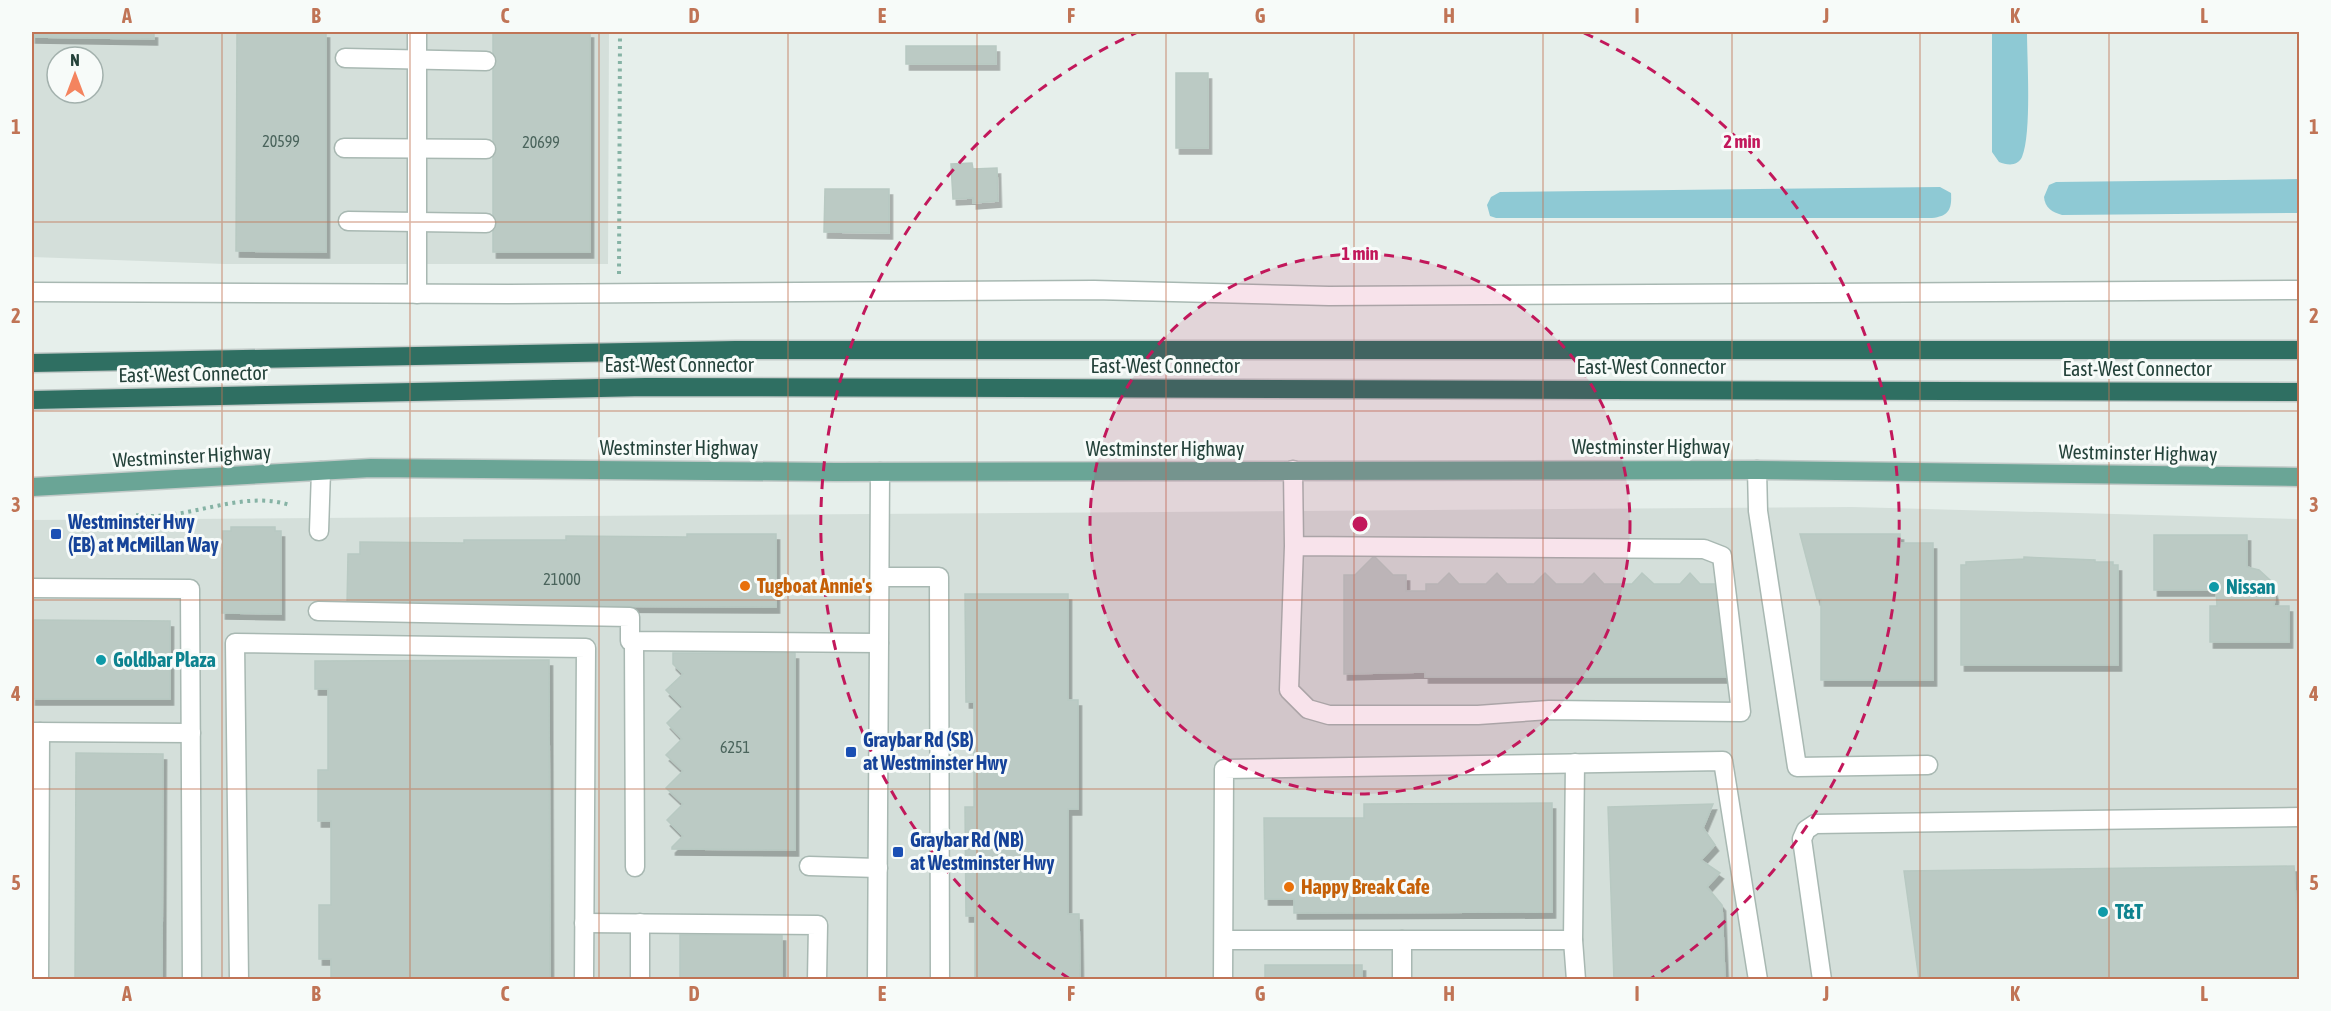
<svg xmlns="http://www.w3.org/2000/svg" width="2331" height="1011" font-family="'Asap Condensed',sans-serif">
<style>
.built{fill:#d4dfda;fill-rule:evenodd}
.water{fill:#8ec9d4}
.building{fill:#bbcac4;stroke:#b8c9c2;stroke-width:1.5;filter:url(#shadow)}
.lines{fill:none;stroke-linecap:round;stroke-linejoin:round}
.minor-casing{stroke:#a8b8b2;stroke-width:21}
.major-casing{stroke:#c2cac8;stroke-width:21}
.highway-casing{stroke:#c2cac8;stroke-width:21}
.path{stroke:#86b3a5;stroke-width:4;stroke-dasharray:3 4.5;stroke-linecap:butt}
.minor{stroke:#fff;stroke-width:18}
.major{stroke:#6aa596;stroke-width:18}
.highway{stroke:#2f6f62;stroke-width:18}
.grid{fill:none;stroke:#c07456;stroke-width:1.5;stroke-opacity:0.55}
.ring{fill:none;stroke:#c2185b;stroke-width:3;stroke-dasharray:10 8}
.transit-dot{fill:#1a4fb4;stroke:#f7fbf9;stroke-width:2}
.food-dot{fill:#e8710a;stroke:#f7fbf9;stroke-width:2}
.culture-dot{fill:#0f9aa8;stroke:#f7fbf9;stroke-width:2}
.labels{text-anchor:middle;stroke-width:6;stroke-linejoin:round;paint-order:stroke}
.number-label{font-size:16px;fill:#4a645c}
.street-label{font-size:20px;fill:#24423a;stroke:#f7fbf9}
.transit-label{font-size:20px;font-weight:bold;fill:#164399;stroke:#f7fbf9;text-anchor:start}
.food-label{font-size:20px;font-weight:bold;fill:#c56008;stroke:#f7fbf9;text-anchor:start}
.culture-label{font-size:20px;font-weight:bold;fill:#0d838f;stroke:#f7fbf9;text-anchor:start}
.centre{fill:#c2185b;stroke:#f7fbf9;stroke-width:3}
.ring-label{font-size:18px;text-anchor:middle;font-weight:bold;fill:#c2185b;stroke:#f7fbf9;stroke-width:6;stroke-linejoin:round;paint-order:stroke}
.neatline{fill:none;stroke:#c07456;stroke-width:2}
.grid-label{font-size:20px;text-anchor:middle;font-weight:bold;fill:#c07456}
</style>
<defs>
<filter id="shadow"><feDropShadow dx="3.5" dy="6" stdDeviation="0" flood-color="#0004"/></filter>
</defs>
<rect width="100%" height="100%" fill="#e6efeb"/>
<g class="built">
<path d="M 32,32 L 609,32 L 608,264 L 225,264 L 32,257 ZM 57,57 L 93,57 L 93,93 L 57,93 Z"/>
<path d="M 1852,507 L 2299,519 L 2299,979 L 32,979 L 32,520 Z"/>
</g>
<g class="water">
<path d="M 1992,32 L 2027,32 C 2027,60 2032,133 2022,157 C 2017,167 2007,165 1999,162 L 1992,152 Z"/>
<path d="M 2299,179 L 2299,213 L 2062,215 C 2052,212 2045,208 2044,197 L 2049,185 L 2056,182 Z"/>
<path d="M 1940,187 L 1951,193 C 1952,209 1949,216 1932,218 L 1496,218 L 1490,216 L 1487,205 L 1491,197 L 1500,192 Z"/>
</g>
<g class="building">
<path d="M 32,32 L 154,32 L 154,39 L 32,37 Z"/>
<path d="M 237,32 L 326,32 L 326,252 L 236,251 Z"/>
<rect x="493" y="32" width="97" height="220"/>
<rect x="906" y="46" width="90" height="18"/>
<rect x="1176" y="73" width="32" height="75"/>
<path d="M 972,163 L 973,169 L 997,168 L 998,201 L 973,203 L 973,198 L 953,199 L 951,164 Z"/>
<path d="M 825,189 L 889,189 L 889,233 L 824,232 Z"/>
<path d="M 231,527 L 275,527 L 275,531 L 281,531 L 281,614 L 222,613 L 223,531 L 231,531 Z"/>
<path d="M 687,534 L 776,534 L 776,607 L 347,605 L 348,554 L 360,554 L 360,542 L 464,543 L 464,540 L 566,540 L 566,536 L 687,537 Z"/>
<path d="M 1800,534 L 1900,534 L 1900,543 L 1933,543 L 1933,680 L 1821,680 L 1821,599 L 1817,599 Z"/>
<path d="M 2154,535 L 2247,535 L 2247,567 L 2259,570 L 2271,581 L 2275,596 L 2274,606 L 2289,606 L 2289,642 L 2210,642 L 2210,606 L 2217,606 L 2216,590 L 2154,590 Z"/>
<path d="M 1374,556 L 1393,575 L 1406,575 L 1406,591 L 1426,591 L 1426,584 L 1438,584 L 1449,573 L 1459,584 L 1486,584 L 1497,573 L 1507,584 L 1534,584 L 1545,573 L 1556,584 L 1583,584 L 1594,573 L 1604,584 L 1632,584 L 1642,573 L 1654,584 L 1680,584 L 1690,573 L 1700,584 L 1716,584 L 1729,677 L 1425,677 L 1425,672 L 1344,674 L 1344,575 L 1355,575 Z"/>
<path d="M 2024,557 L 2095,560 L 2095,562 L 2113,562 L 2113,565 L 2118,565 L 2118,665 L 1961,665 L 1961,565 L 1966,565 L 1966,562 L 2024,559 Z"/>
<path d="M 965,594 L 1068,594 L 1068,700 L 1078,700 L 1078,809 L 1068,809 L 1068,914 L 1079,914 L 1080,980 L 975,980 L 975,916 L 966,916 L 965,807 L 974,807 L 974,702 L 966,702 Z"/>
<path d="M 32,620 L 170,621 L 170,699 L 32,699 Z"/>
<path d="M 673,653 L 795,653 L 795,850 L 672,849 L 672,847 L 683,836 L 667,820 L 683,804 L 666,788 L 683,771 L 666,755 L 682,739 L 667,723 L 683,707 L 666,690 L 683,674 L 673,664 Z"/>
<path d="M 549,660 L 550,980 L 331,980 L 331,959 L 319,959 L 319,905 L 331,905 L 331,821 L 318,821 L 318,770 L 328,770 L 328,689 L 315,689 L 315,661 Z"/>
<path d="M 76,753 L 163,754 L 162,980 L 75,980 Z"/>
<path d="M 1552,803 L 1552,912 L 1294,913 L 1294,899 L 1265,899 L 1264,818 L 1364,818 L 1364,804 Z"/>
<path d="M 1713,804 L 1703,828 L 1715,845 L 1701,860 L 1720,873 L 1707,887 L 1722,905 L 1725,980 L 1614,980 L 1608,807 Z"/>
<path d="M 2294,866 L 2300,980 L 1919,980 L 1904,871 Z"/>
<rect x="680" y="935" width="102" height="45"/>
<rect x="1265" y="965" width="97" height="15"/>
</g>
<g class="lines">
<g class="minor-casing">
<g id="minor">
<path d="M 345,58 L 486,61"/>
<path d="M 344,148 L 486,149"/>
<path d="M 348,221 L 486,223"/>
<path d="M 32,292 L 508,294 L 1094,290 L 1329,296 L 2300,290"/>
<path d="M 417,294 L 417,32"/>
<path d="M 1293,470 L 1294,546 L 1289,690 L 1308,709 L 1329,715 L 1478,715 L 1549,710 L 1741,712 L 1722,556 L 1704,549 L 1294,546"/>
<path d="M 1757,470 L 1758,511 L 1797,767 L 1928,765"/>
<path d="M 319,531 L 321,471"/>
<path d="M 880,577 L 939,577 L 940,980"/>
<path d="M 32,588 L 190,589 L 192,980"/>
<path d="M 318,611 L 630,617 L 630,641 L 879,643"/>
<path d="M 634,641 L 635,867"/>
<path d="M 32,732 L 191,733"/>
<path d="M 1575,763 L 1573,940 L 1576,980"/>
<path d="M 809,866 L 878,868"/>
<path d="M 584,923 L 818,925 L 817,980"/>
<path d="M 640,923 L 640,980"/>
<path d="M 1224,940 L 1573,940"/>
<path d="M 1402,940 L 1402,980"/>
<path d="M 39,980 L 40,732"/>
<path d="M 239,980 L 235,643 L 586,648 L 584,980"/>
<path d="M 877,980 L 880,472"/>
<path d="M 1223,980 L 1224,769 L 1723,761 L 1758,980"/>
<path d="M 1822,980 L 1802,839 L 1806,830 L 1815,824 L 2300,817"/>
</g>
</g>
<g class="major-casing">
<path id="major" d="M 32,487 L 371,468 L 836,472 L 1757,470 L 2300,477"/>
</g>
<g class="highway-casing">
<g id="highway">
<path d="M 32,363 L 735,350 L 2300,350"/>
<path d="M 32,400 L 646,387 L 2300,392"/>
</g>
</g>
<g class="path">
<path d="M 619,274 L 620,32"/>
<path d="M 136,515 C 187,522 239,489 290,505"/>
</g>
<use href="#minor" class="minor"/>
<use href="#major" class="major"/>
<use href="#highway" class="highway"/>
</g>
<path class="grid" d="M 222,32 L 222,980M 410,32 L 410,980M 599,32 L 599,980M 788,32 L 788,980M 977,32 L 977,980M 1166,32 L 1166,980M 1354,32 L 1354,980M 1543,32 L 1543,980M 1732,32 L 1732,980M 1920,32 L 1920,980M 2109,32 L 2109,980M 32,222 L 2300,222M 32,411 L 2300,411M 32,600 L 2300,600M 32,789 L 2300,789"/>
<circle cx="1360" cy="524" r="270" fill="#c2185b" fill-opacity=".12"/>
<g class="ring">
<circle cx="1360" cy="524" r="270"/>
<path d="M1070 979A540 540 0 0 1 1136 33M1584 33A540 540 0 0 1 1650 979"/>
</g>
<g class="transit-dot">
<rect x="50" y="528" width="12" height="12" rx="3"/>
<rect x="845" y="746" width="12" height="12" rx="3"/>
<rect x="892" y="846" width="12" height="12" rx="3"/>
</g>
<g class="food-dot">
<circle cx="745" cy="586" r="6"/>
<circle cx="1289" cy="887" r="6"/>
</g>
<g class="culture-dot">
<circle cx="2214" cy="587" r="6"/>
<circle cx="101" cy="660" r="6"/>
<circle cx="2103" cy="912" r="6"/>
</g>
<g class="labels">
<g class="number-label">
<text x="281" y="147">20599</text>
<text x="541" y="148">20699</text>
<text x="562" y="585">21000</text>
<text x="735" y="753">6251</text>
</g>
<g class="street-label">
<text x="679" y="372">East-West Connector</text>
<text x="1165" y="373">East-West Connector</text>
<text x="1651" y="374">East-West Connector</text>
<text x="2137" y="376">East-West Connector</text>
<text transform="translate(193 374) rotate(-1)" y="7">East-West Connector</text>
<text x="1651" y="454">Westminster Highway</text>
<text x="679" y="455">Westminster Highway</text>
<text x="1165" y="456">Westminster Highway</text>
<text transform="translate(2138 453) rotate(1)" y="7">Westminster Highway</text>
<text transform="translate(192 456) rotate(-3)" y="7">Westminster Highway</text>
</g>
<g class="transit-label">
<text x="68" y="529">Westminster Hwy<tspan x="68" dy="23">(EB) at McMillan Way</tspan></text>
<text x="863" y="747">Graybar Rd (SB)<tspan x="863" dy="23">at Westminster Hwy</tspan></text>
<text x="910" y="847">Graybar Rd (NB)<tspan x="910" dy="23">at Westminster Hwy</tspan></text>
</g>
<g class="food-label">
<text x="757" y="593">Tugboat Annie's</text>
<text x="1301" y="894">Happy Break Cafe</text>
</g>
<g class="culture-label">
<text x="2226" y="594">Nissan</text>
<text x="113" y="667">Goldbar Plaza</text>
<text x="2115" y="919">T&amp;T</text>
</g>
</g>
<circle cx="1360" cy="524" r="9" class="centre"/>
<g class="ring-label">
<text x="1742" y="148">2 min</text>
<text x="1360" y="260">1 min</text>
</g>
<rect width="2331" height="1011" fill="none" stroke="#f7fbf9" stroke-width="66"/>
<g transform="translate(75 75)"><circle r="28" fill="#f7fbf9" stroke="#a3b1ad" stroke-width="1.5"/>
<path d="M0-4.5L10 22L0 15L-10 22Z" fill="#f4845f"/>
<text y="-9" font-size="16" font-weight="bold" text-anchor="middle" fill="#24423a">N</text>
</g>
<rect x="33" y="33" width="2265" height="945" class="neatline"/>
<g class="grid-label">
<text x="127" y="23">A</text>
<text x="316" y="23">B</text>
<text x="505" y="23">C</text>
<text x="694" y="23">D</text>
<text x="882" y="23">E</text>
<text x="1071" y="23">F</text>
<text x="1260" y="23">G</text>
<text x="1449" y="23">H</text>
<text x="1637" y="23">I</text>
<text x="1826" y="23">J</text>
<text x="2015" y="23">K</text>
<text x="2204" y="23">L</text>
<text x="16" y="134">1</text>
<text x="2314" y="134">1</text>
<text x="16" y="323">2</text>
<text x="2314" y="323">2</text>
<text x="16" y="512">3</text>
<text x="2314" y="512">3</text>
<text x="16" y="701">4</text>
<text x="2314" y="701">4</text>
<text x="16" y="890">5</text>
<text x="2314" y="890">5</text>
<text x="127" y="1001">A</text>
<text x="316" y="1001">B</text>
<text x="505" y="1001">C</text>
<text x="694" y="1001">D</text>
<text x="882" y="1001">E</text>
<text x="1071" y="1001">F</text>
<text x="1260" y="1001">G</text>
<text x="1449" y="1001">H</text>
<text x="1637" y="1001">I</text>
<text x="1826" y="1001">J</text>
<text x="2015" y="1001">K</text>
<text x="2204" y="1001">L</text>
</g>
</svg>
